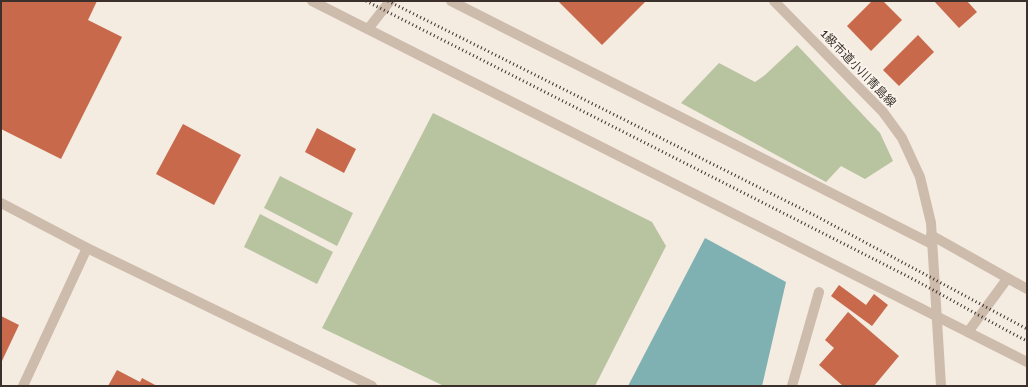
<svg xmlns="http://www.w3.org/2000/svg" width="1028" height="387" font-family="Signika,'Noto Sans JP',sans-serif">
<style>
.green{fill:#b8c4a0}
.water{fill:#7fb0b2}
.building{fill:#c8694b}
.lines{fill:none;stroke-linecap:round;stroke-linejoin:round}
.minor{stroke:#cdbbac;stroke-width:10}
.rail{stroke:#3b302b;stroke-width:3;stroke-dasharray:1 3;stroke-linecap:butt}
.labels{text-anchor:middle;stroke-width:3.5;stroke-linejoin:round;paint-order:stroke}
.street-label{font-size:12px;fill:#3b302b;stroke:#fbf5ee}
</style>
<rect width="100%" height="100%" fill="#f4ebe1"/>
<g class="green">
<path d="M 797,45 L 880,133 L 893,161 L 865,179 L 841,166 L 826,182 L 681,103 L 719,63 L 755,82 L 765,75 Z"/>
<path d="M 433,113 L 652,222 L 666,246 L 595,386 L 444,386 L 322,328 Z"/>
<path d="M 280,176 L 353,213 L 337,246 L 264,208 Z"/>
<path d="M 260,214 L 333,252 L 317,284 L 244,247 Z"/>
</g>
<path class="water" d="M 705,238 L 786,282 L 762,386 L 628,386 Z"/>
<g class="building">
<path d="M 1,1 L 97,1 L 88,20 L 122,37 L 61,159 L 1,129 Z"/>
<path d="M 558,1 L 646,1 L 602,45 Z"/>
<path d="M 872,1 L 883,1 L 902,20 L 871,51 L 847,26 Z"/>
<path d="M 934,1 L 967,1 L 977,12 L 959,28 Z"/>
<path d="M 918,35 L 934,52 L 899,86 L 883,70 Z"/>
<path d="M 183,124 L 241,155 L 214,205 L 156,174 Z"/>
<path d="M 317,128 L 356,149 L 344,173 L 305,152 Z"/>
<path d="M 839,285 L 866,305 L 874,294 L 888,305 L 872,326 L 831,296 Z"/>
<path d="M 848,312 L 899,356 L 874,386 L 843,386 L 819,365 L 834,348 L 825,340 Z"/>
<path d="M 1,316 L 19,325 L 1,363 Z"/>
<path d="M 117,370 L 140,382 L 142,378 L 157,386 L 108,386 Z"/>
</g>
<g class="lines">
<g class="minor">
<path d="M 312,1 L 1027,362"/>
<path d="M 451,1 L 932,244"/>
<path d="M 774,1 L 883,112 L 902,138 L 920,177 L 931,223 L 941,386"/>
<path d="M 368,29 L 390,1"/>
<path d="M 1,203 L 87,248 L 372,386"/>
<path d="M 931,235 L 1027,289"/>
<path d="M 968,332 L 1007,279"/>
<path d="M 23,386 L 87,248"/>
<path d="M 792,386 L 819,292"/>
</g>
<g class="rail">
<path d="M 366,1 L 907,276 C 947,297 986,320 1027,341"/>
<path d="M 388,1 L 814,215 L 1027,329"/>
</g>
</g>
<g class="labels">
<g class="street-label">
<text transform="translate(858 68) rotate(46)" y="4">1級市道小川青島線</text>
</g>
</g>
<rect width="1028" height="387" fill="none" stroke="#3b302b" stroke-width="4"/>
</svg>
